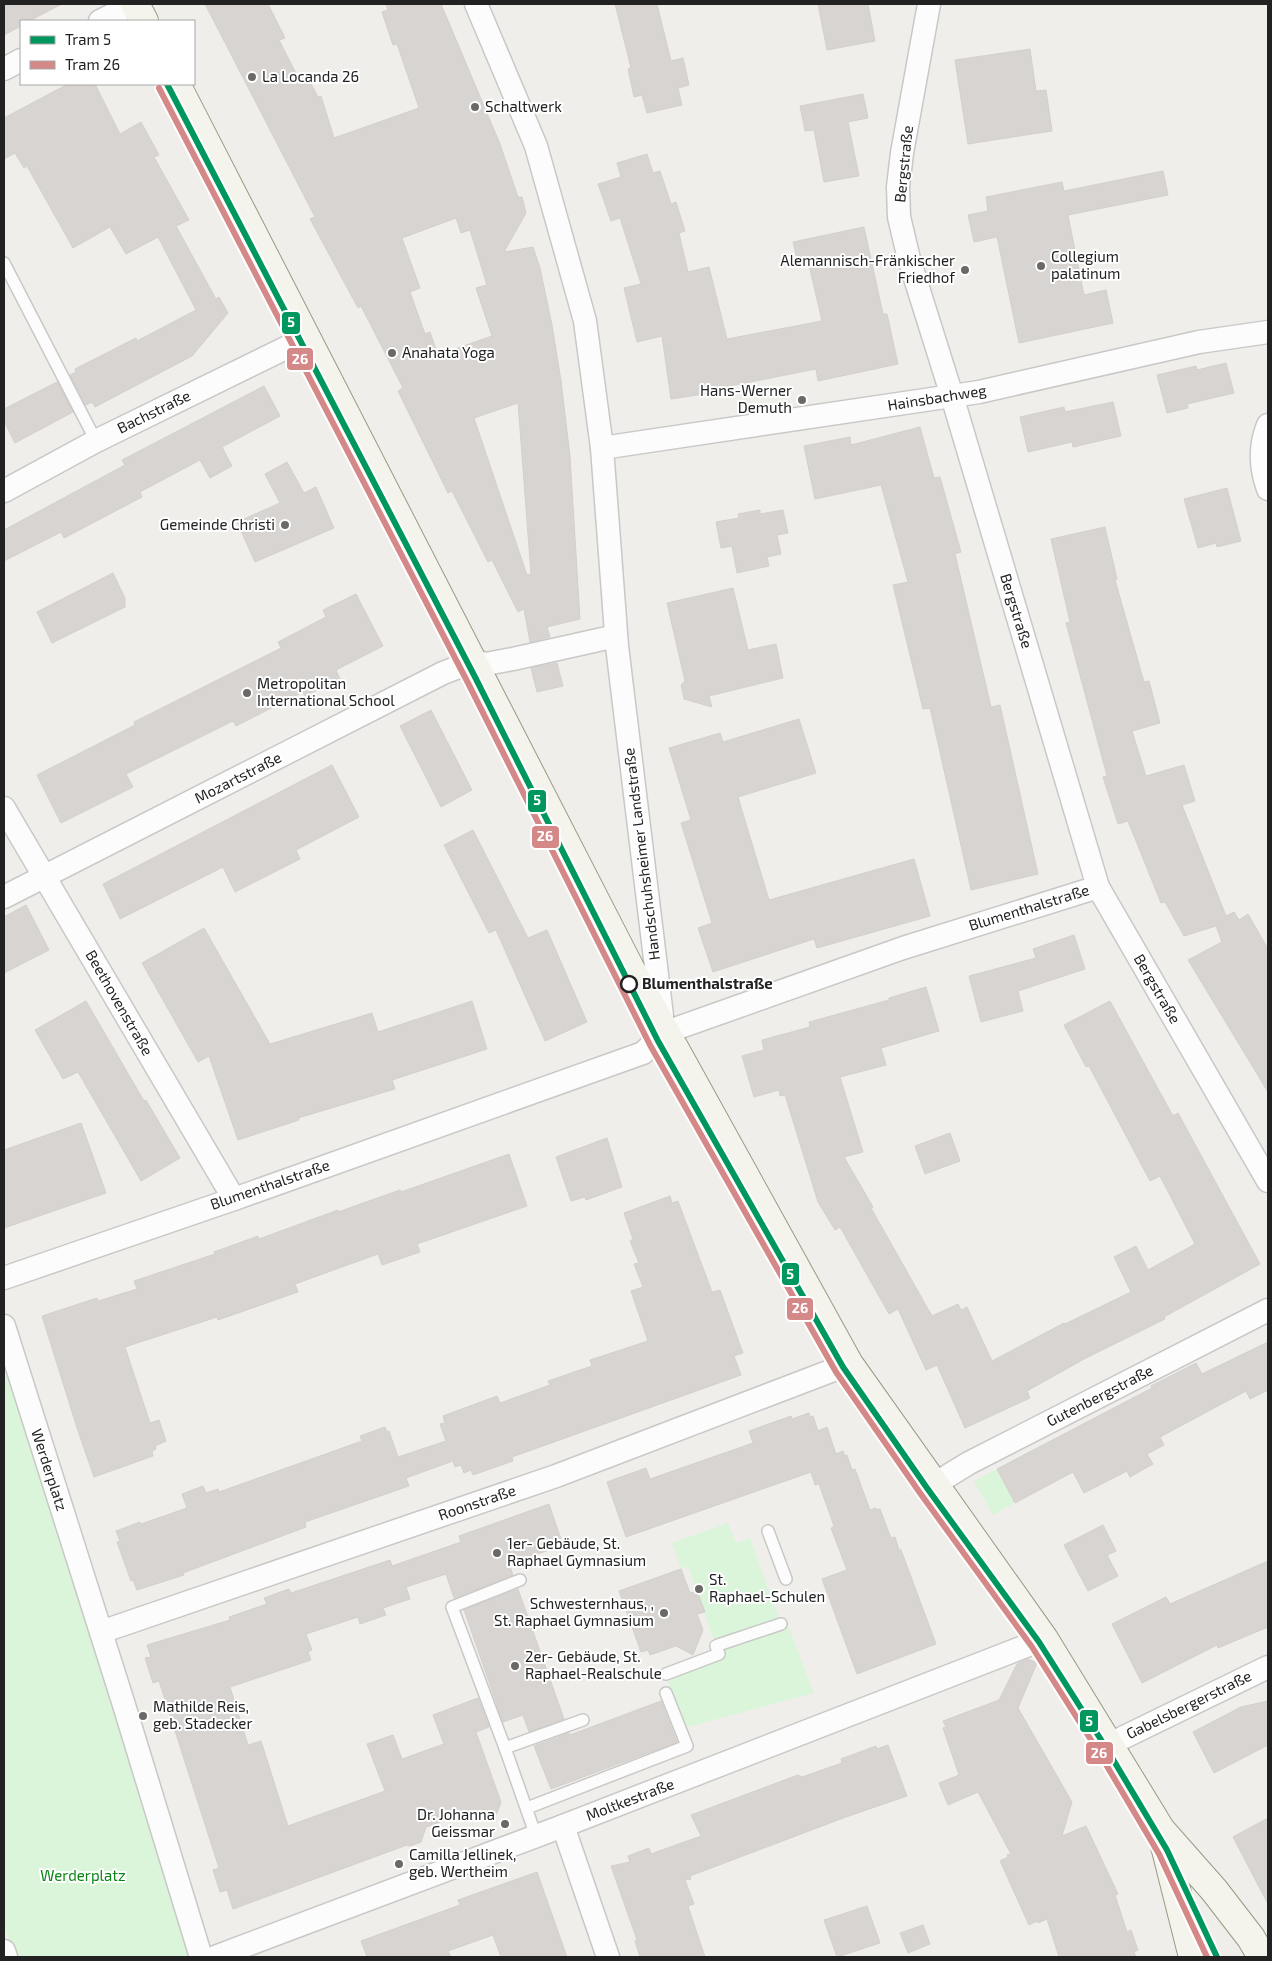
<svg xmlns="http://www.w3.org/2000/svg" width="1272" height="1961" font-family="'Exo 2',sans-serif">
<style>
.park{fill:#daf5da}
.building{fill:#d7d4d2;stroke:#d3d0cc;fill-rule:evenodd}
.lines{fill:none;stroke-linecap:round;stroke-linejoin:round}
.lane-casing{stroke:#c9c8c7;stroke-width:14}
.street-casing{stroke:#c9c8c7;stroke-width:25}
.secondary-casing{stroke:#999a82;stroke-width:30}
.lane{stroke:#fdfcfc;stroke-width:11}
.street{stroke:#fdfcfc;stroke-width:22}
.secondary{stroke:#f4f4ed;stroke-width:28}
.tram-1-casing{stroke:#fff;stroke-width:10}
.tram-2-casing{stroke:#fff;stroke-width:10}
.tram-1{stroke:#00975f;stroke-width:6}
.tram-2{stroke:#d48888;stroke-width:6}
.poi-dot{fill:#6a6968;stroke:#fff;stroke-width:2}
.stop-dot{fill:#fff;stroke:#222;stroke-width:2.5}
.labels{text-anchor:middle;stroke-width:4;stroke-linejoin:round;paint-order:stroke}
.poi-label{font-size:15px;fill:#222;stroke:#fff;text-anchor:start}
.street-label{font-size:15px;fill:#222;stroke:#fff}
.stop-label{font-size:15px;font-weight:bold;fill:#222;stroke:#fff;text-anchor:start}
.park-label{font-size:15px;fill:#0c8416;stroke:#fff}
.line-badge{stroke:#fff;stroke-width:2}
.badge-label{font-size:14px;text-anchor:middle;font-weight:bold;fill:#fff}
</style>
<rect width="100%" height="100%" fill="#f0eeeb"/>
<g class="park">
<path d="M 4,1360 L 187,1940 L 187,1957 L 14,1957 L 4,1924 Z"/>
<path d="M 997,1469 L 1015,1503 L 993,1515 L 974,1481 Z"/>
<path d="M 728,1523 L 736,1543 L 750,1538 L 781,1624 L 761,1632 L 787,1623 L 814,1693 L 684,1728 L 666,1675 L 721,1654 L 716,1646 L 688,1566 L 681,1569 L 672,1543 Z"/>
</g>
<g class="building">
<path d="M 4,4 L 62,4 L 29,21 L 21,21 L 21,26 L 4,35 Z"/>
<path d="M 205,4 L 268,4 L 285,38 L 279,40 L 302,85 L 310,82 L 318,97 L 321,96 L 334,138 L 419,108 L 397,44 L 393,45 L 382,12 L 388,10 L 386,4 L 441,4 L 500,144 L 518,197 L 522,197 L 526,213 L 504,252 L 533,247 L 540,268 L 552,325 L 561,381 L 570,456 L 580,619 L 547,627 L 550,637 L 530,642 L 524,609 L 518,612 L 492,560 L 488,562 L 452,491 L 448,493 L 398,391 L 403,388 L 361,306 L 358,308 L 310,219 L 315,217 ZM 456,218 L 461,233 L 470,230 L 487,285 L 476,288 L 492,336 L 438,355 L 430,332 L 425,334 L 410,292 L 420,288 L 402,238 ZM 518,403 L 531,574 L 527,575 L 474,418 Z"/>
<path d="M 615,4 L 657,4 L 671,61 L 683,58 L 689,85 L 678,88 L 682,105 L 647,113 L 642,95 L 634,97 L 628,69 L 631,68 Z"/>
<path d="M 818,4 L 868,4 L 875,41 L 827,50 Z"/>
<path d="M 1030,49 L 1036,91 L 1046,90 L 1052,131 L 968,144 L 955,60 Z"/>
<path d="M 68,84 L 95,84 L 120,134 L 141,122 L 159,155 L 154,157 L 189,220 L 176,226 L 216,299 L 219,297 L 228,313 L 192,356 L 95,407 L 92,402 L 86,405 L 70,375 L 76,372 L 75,369 L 136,338 L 137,341 L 196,310 L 158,237 L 126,254 L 110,227 L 73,248 L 27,166 L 24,168 L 15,153 L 4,159 L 4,118 Z"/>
<path d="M 863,94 L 868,118 L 848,122 L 859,176 L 824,182 L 814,130 L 805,131 L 800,106 Z"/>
<path d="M 647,154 L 653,173 L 660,171 L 671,204 L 676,202 L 685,231 L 679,233 L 688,272 L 709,267 L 727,339 L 822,321 L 809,265 L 799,267 L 793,242 L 864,227 L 883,314 L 887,314 L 898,364 L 818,381 L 816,369 L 730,386 L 731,390 L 671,399 L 662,336 L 637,342 L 624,288 L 641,284 L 620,218 L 611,221 L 598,184 L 621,177 L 617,163 Z"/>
<path d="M 1163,171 L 1168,195 L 1068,215 L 1084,295 L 1106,290 L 1113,323 L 1019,343 L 997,237 L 974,242 L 968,215 L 988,211 L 986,197 L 1062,182 L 1064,191 Z"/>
<path d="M 1226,363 L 1234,393 L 1187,404 L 1188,408 L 1167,413 L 1157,375 L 1196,366 L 1197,370 Z"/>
<path d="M 57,382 L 73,412 L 15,443 L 4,421 L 4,409 Z"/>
<path d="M 264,386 L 280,416 L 222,447 L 232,466 L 210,478 L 200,460 L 140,492 L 142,497 L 87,526 L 64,538 L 61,532 L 4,561 L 4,530 L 125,465 L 122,460 Z"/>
<path d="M 1113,402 L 1121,436 L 1073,447 L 1072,442 L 1028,452 L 1020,417 L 1064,407 L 1065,412 Z"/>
<path d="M 920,427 L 934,478 L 940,477 L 961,552 L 955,554 L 991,707 L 1000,705 L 1038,874 L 971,890 L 930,708 L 923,709 L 893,585 L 908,582 L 881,485 L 815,499 L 804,446 L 850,437 L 851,445 Z"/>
<path d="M 287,462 L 304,493 L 316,487 L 334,528 L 255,562 L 237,522 L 280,503 L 265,474 Z"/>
<path d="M 1227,488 L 1241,541 L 1217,547 L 1216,543 L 1198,548 L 1184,499 Z"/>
<path d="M 760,510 L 760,514 L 783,510 L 788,533 L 777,535 L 781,554 L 767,557 L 769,566 L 737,573 L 732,546 L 721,548 L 716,522 L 739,518 L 738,514 Z"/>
<path d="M 1105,527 L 1117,579 L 1115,580 L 1144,682 L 1149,681 L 1160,723 L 1132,731 L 1146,776 L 1184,765 L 1195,801 L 1182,805 L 1226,916 L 1234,912 L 1239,920 L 1248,914 L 1268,949 L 1268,1092 L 1188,960 L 1222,942 L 1216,926 L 1184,936 L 1165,902 L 1161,903 L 1128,821 L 1118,824 L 1103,777 L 1107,776 L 1066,623 L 1070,622 L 1051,539 Z"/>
<path d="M 113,573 L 125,598 L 125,607 L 52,643 L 37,612 Z"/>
<path d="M 733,588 L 748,650 L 776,644 L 783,678 L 709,696 L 712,707 L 684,699 L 681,685 L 685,681 L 667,603 Z"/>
<path d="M 356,594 L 383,646 L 336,670 L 340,679 L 305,696 L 303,692 L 236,726 L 233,721 L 126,774 L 133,787 L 61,823 L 37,775 L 135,725 L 134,722 L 281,648 L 278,642 L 326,617 L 323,610 Z"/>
<path d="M 557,663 L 563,686 L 537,692 L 531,668 Z"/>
<path d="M 431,710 L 472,790 L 441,807 L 400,726 Z"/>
<path d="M 799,719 L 816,773 L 738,797 L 769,900 L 914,859 L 930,916 L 817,948 L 814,939 L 713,972 L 698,928 L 712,923 L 681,823 L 691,820 L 669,748 L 720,733 L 723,742 Z"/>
<path d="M 332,765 L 359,817 L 296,850 L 300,859 L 235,892 L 223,867 L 120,919 L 103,884 Z"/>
<path d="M 473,830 L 528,938 L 547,930 L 587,1022 L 545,1041 L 496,930 L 489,933 L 444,845 Z"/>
<path d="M 26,905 L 49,950 L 4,973 L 4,917 Z"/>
<path d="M 204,928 L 270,1044 L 372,1013 L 378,1032 L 472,1001 L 487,1049 L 392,1080 L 395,1089 L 298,1118 L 299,1120 L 238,1140 L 209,1056 L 198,1062 L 142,963 Z"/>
<path d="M 1074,935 L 1085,969 L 1018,991 L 1023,1011 L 981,1022 L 969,976 L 1036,958 L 1033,949 Z"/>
<path d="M 926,987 L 939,1031 L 881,1048 L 886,1065 L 840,1077 L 863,1152 L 844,1157 L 873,1207 L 871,1208 L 932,1316 L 958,1304 L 961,1310 L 967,1307 L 992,1361 L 1064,1323 L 1065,1324 L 1131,1292 L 1114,1257 L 1136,1246 L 1148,1270 L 1195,1244 L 1160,1176 L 1150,1181 L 1089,1066 L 1086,1067 L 1064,1025 L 1110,1001 L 1173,1116 L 1178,1113 L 1260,1264 L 1164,1317 L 1165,1319 L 1084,1359 L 1027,1391 L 1030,1398 L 965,1428 L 937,1365 L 926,1370 L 898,1309 L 889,1314 L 840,1227 L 835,1230 L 818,1202 L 785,1095 L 780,1096 L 779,1090 L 754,1097 L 742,1056 L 764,1050 L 762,1040 L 810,1027 L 809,1022 L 889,1000 L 889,998 Z"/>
<path d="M 86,1001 L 144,1101 L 146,1100 L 180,1158 L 141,1181 L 78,1072 L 63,1079 L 35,1030 Z"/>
<path d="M 81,1123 L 106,1193 L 4,1228 L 4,1150 Z"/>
<path d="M 950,1133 L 960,1161 L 925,1174 L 915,1146 Z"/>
<path d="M 607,1138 L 622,1187 L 586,1200 L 585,1197 L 571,1201 L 556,1157 Z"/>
<path d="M 509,1154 L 527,1206 L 417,1244 L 420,1252 L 382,1265 L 378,1254 L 295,1284 L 298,1292 L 218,1320 L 217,1317 L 125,1347 L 150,1423 L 159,1420 L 166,1441 L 155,1446 L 156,1449 L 152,1451 L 153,1456 L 94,1477 L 78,1431 L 42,1316 L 97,1298 L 98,1301 L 137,1289 L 134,1281 L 215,1254 L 214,1252 L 258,1236 L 259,1239 L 338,1210 L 338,1212 L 400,1190 L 401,1192 Z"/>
<path d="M 670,1196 L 672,1203 L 678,1201 L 712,1292 L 720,1290 L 743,1353 L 734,1356 L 741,1375 L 512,1457 L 513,1461 L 473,1475 L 471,1470 L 464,1473 L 461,1465 L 455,1467 L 453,1461 L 406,1478 L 409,1486 L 305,1522 L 306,1527 L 183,1573 L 184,1575 L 137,1590 L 133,1580 L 131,1581 L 117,1542 L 120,1541 L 116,1531 L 140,1522 L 141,1524 L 187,1508 L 182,1494 L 203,1486 L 206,1493 L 218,1489 L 219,1492 L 362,1441 L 360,1436 L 385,1427 L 387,1432 L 389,1431 L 398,1457 L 446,1441 L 440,1424 L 445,1423 L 443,1416 L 497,1396 L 500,1403 L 550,1385 L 548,1381 L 592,1366 L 590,1360 L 648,1341 L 631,1291 L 643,1287 L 634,1264 L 639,1263 L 630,1241 L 633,1239 L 624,1213 Z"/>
<path d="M 1268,1342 L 1268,1390 L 1250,1399 L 1246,1391 L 1160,1437 L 1164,1445 L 1147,1454 L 1153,1464 L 1130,1477 L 1127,1471 L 1084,1493 L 1073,1472 L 1015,1503 L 997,1469 L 1152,1388 L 1151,1386 L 1196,1363 L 1202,1374 Z"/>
<path d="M 809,1413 L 810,1417 L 813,1416 L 818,1431 L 827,1427 L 836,1454 L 843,1451 L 845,1456 L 847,1455 L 852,1470 L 855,1469 L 870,1510 L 876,1508 L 877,1510 L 880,1509 L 891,1538 L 895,1537 L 899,1550 L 901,1550 L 936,1644 L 857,1674 L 822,1579 L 847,1570 L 831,1528 L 834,1527 L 833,1523 L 819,1484 L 815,1485 L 811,1472 L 626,1537 L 607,1482 L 646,1468 L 650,1479 L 753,1443 L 749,1431 L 791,1416 L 792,1419 Z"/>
<path d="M 549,1504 L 563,1545 L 509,1564 L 513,1575 L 454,1598 L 446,1574 L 406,1587 L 410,1599 L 383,1608 L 386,1615 L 360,1624 L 358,1617 L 306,1634 L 312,1650 L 308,1652 L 311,1660 L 230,1687 L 248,1745 L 261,1741 L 288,1826 L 385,1791 L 367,1744 L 393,1735 L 402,1759 L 444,1744 L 433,1715 L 478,1698 L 489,1727 L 476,1732 L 501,1802 L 497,1813 L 485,1817 L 471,1811 L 426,1827 L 421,1842 L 410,1846 L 407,1845 L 233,1909 L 227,1890 L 220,1892 L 213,1870 L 219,1868 L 159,1681 L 153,1683 L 145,1658 L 151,1657 L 147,1645 L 230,1620 L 229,1617 L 267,1604 L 264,1598 L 289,1589 L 291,1593 L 390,1560 L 392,1566 L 461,1542 L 459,1536 Z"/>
<path d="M 1103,1525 L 1116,1551 L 1107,1555 L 1118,1576 L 1088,1591 L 1064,1545 Z"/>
<path d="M 1268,1561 L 1268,1627 L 1218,1648 L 1217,1645 L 1142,1683 L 1112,1624 L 1166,1597 L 1170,1604 Z"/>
<path d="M 681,1569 L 690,1593 L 697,1591 L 705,1612 L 697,1614 L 703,1630 L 693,1655 L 676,1646 L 650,1655 L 648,1650 L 641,1652 L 619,1591 Z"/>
<path d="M 518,1589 L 564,1719 L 529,1732 L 523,1715 L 503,1722 L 464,1610 Z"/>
<path d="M 1028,1659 L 1037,1663 L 1018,1708 L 1072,1802 L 1062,1836 L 1086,1826 L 1118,1894 L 1115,1895 L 1127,1932 L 1131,1930 L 1138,1950 L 1134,1952 L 1136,1957 L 1059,1957 L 1047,1919 L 1038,1923 L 1037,1921 L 1029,1925 L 1000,1861 L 1008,1857 L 1007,1855 L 1011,1854 L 978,1792 L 948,1805 L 939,1783 L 959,1775 L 943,1728 L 946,1727 L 943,1721 L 999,1700 L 1017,1664 Z"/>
<path d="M 661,1701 L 677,1742 L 551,1789 L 534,1746 L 569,1733 L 570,1735 Z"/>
<path d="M 1268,1701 L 1268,1745 L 1214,1773 L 1193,1732 L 1241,1707 Z"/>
<path d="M 888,1745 L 907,1796 L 846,1817 L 690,1876 L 691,1879 L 685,1880 L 694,1904 L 688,1906 L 705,1957 L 640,1957 L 635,1941 L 637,1940 L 611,1866 L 630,1862 L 628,1856 L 649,1848 L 651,1854 L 701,1836 L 691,1815 L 798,1775 L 802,1777 L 842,1763 L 841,1759 L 876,1746 L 877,1749 Z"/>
<path d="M 1268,1818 L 1268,1904 L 1233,1837 Z"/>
<path d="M 537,1872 L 567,1957 L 501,1957 L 493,1935 L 448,1951 L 451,1957 L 367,1957 L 361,1941 L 460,1905 L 458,1900 Z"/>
<path d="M 867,1906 L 880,1943 L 837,1957 L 824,1920 Z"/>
<path d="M 923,1925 L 930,1944 L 908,1953 L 900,1933 Z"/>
</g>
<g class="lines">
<g class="lane-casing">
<g id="lane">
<path d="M 4,263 L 96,441"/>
<path d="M 768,1531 L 786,1579"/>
<path d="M 666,1674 L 719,1654 L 716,1646 L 718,1645 L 781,1624"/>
<path d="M 505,1748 L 452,1607 L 520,1580"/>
<path d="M 527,1808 L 687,1746 L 666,1693"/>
<path d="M 536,1836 L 505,1748 L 583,1720"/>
</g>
</g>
<g class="street-casing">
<g id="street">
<path d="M 476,4 L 536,146 L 585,321 L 602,448 L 617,646 L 663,1024"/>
<path d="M 929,4 L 902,153 L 898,187 L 899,217 L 909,259 L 952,396 L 1098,887 L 1268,1181"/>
<path d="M 100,21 L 134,4"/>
<path d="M 4,69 L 21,60"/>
<path d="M 1268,425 C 1259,447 1260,467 1268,489"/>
<path d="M 602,448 L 979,392 L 1199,342 L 1268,332"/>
<path d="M 4,491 L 96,441 L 306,338"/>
<path d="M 4,808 L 234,1199"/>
<path d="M 4,897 L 443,673 L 474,661 L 486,664 L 513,659 L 616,636"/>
<path d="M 4,1278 L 234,1199 L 643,1053 C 652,1045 661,1034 672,1030 L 903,948 L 1098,887"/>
<path d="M 4,1326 L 124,1705 L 201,1957"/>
<path d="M 933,1485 L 969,1463 L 1268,1310"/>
<path d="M 101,1632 L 556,1476 L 849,1364"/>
<path d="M 1110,1744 L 1268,1667"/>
<path d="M 563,1826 L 608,1957"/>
<path d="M 4,1951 L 6,1957"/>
<path d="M 215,1957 L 563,1826 L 1044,1639"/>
</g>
</g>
<g class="secondary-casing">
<g id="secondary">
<path d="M 135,4 L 144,21"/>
<path d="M 176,84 L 630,968 L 849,1364 L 1044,1639 L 1161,1830 L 1214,1890 L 1251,1938 L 1262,1957"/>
<path d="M 1162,1834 L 1193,1957"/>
</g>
</g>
<use href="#lane" class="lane"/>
<use href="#street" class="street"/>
<use href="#secondary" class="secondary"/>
<g class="tram-1-casing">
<path id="tram-1" d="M 167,84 L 475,677 L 658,1041 L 843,1367 L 927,1488 L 1039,1642 L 1105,1746 L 1167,1850 L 1217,1957"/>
</g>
<g class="tram-2-casing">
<path id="tram-2" d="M 159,88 L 467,681 L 650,1045 L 836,1372 L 920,1493 L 1032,1647 L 1098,1751 L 1159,1854 L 1207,1957"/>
</g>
<use href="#tram-1" class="tram-1"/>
<use href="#tram-2" class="tram-2"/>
</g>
<g class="poi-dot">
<circle cx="252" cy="77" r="5"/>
<circle cx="475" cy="107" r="5"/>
<circle cx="1041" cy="266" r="5"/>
<circle cx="965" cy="270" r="5"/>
<circle cx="392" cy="353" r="5"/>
<circle cx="802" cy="400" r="5"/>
<circle cx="285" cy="525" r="5"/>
<circle cx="247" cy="693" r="5"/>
<circle cx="497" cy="1553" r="5"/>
<circle cx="699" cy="1589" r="5"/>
<circle cx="664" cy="1613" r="5"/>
<circle cx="515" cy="1666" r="5"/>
<circle cx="143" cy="1716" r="5"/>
<circle cx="505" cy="1824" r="5"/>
<circle cx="399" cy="1864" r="5"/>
</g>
<circle class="stop-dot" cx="629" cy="984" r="8"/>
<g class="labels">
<g class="poi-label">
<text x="262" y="82">La Locanda 26</text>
<text x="485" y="112">Schaltwerk</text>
<text x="1051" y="262">Collegium<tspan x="1051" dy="17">palatinum</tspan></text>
<text x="955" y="266" text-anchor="end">Alemannisch-Fränkischer<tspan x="955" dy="17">Friedhof</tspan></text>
<text x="402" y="358">Anahata Yoga</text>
<text x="792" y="396" text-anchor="end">Hans-Werner<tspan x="792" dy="17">Demuth</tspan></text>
<text x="275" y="530" text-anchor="end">Gemeinde Christi</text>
<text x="257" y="689">Metropolitan<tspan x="257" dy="17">International School</tspan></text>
<text x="507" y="1549">1er- Gebäude, St.<tspan x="507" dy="17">Raphael Gymnasium</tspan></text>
<text x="709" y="1585">St.<tspan x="709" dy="17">Raphael-Schulen</tspan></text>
<text x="654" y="1609" text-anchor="end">Schwesternhaus, ,<tspan x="654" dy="17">St. Raphael Gymnasium</tspan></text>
<text x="525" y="1662">2er- Gebäude, St.<tspan x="525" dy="17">Raphael-Realschule</tspan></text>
<text x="153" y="1712">Mathilde Reis,<tspan x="153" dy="17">geb. Stadecker</tspan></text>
<text x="495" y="1820" text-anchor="end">Dr. Johanna<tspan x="495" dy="17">Geissmar</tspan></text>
<text x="409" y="1860">Camilla Jellinek,<tspan x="409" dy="17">geb. Wertheim</tspan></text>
</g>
<g class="street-label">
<text transform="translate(904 164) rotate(-84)" y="5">Bergstraße</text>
<text transform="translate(937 398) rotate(-9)" y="5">Hainsbachweg</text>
<text transform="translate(154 412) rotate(-26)" y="5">Bachstraße</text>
<text transform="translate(1016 611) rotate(73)" y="5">Bergstraße</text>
<text transform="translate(238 778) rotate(-27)" y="5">Mozartstraße</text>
<text transform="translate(642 854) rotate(-97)" y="5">Handschuhsheimer Landstraße</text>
<text transform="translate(1029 908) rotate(-17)" y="5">Blumenthalstraße</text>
<text transform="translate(1157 989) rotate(60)" y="5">Bergstraße</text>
<text transform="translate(119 1003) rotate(60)" y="5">Beethovenstraße</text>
<text transform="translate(270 1185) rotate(-19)" y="5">Blumenthalstraße</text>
<text transform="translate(1100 1396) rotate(-27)" y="5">Gutenbergstraße</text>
<text transform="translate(49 1470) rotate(72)" y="5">Werderplatz</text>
<text transform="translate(477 1503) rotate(-19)" y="5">Roonstraße</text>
<text transform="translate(1189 1705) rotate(-26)" y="5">Gabelsbergerstraße</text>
<text transform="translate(630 1800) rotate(-21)" y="5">Moltkestraße</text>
</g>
<g class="stop-label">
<text x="642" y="989">Blumenthalstraße</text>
</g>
<g class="park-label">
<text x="83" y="1881">Werderplatz</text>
</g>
</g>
<g class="line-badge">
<rect x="281" y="311" width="20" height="24" rx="5" fill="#00975f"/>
<rect x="286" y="347" width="28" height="24" rx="5" fill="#d48888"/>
<rect x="527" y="789" width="20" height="24" rx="5" fill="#00975f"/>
<rect x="531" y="825" width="29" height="24" rx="5" fill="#d48888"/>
<rect x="781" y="1262" width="19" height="24" rx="5" fill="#00975f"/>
<rect x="786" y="1297" width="28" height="24" rx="5" fill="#d48888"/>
<rect x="1079" y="1709" width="20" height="24" rx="5" fill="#00975f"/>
<rect x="1085" y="1741" width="29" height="24" rx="5" fill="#d48888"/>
</g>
<g class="badge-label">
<text x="291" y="327">5</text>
<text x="300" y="364">26</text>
<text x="537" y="805">5</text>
<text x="545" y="841">26</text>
<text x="790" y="1279">5</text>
<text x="800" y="1313">26</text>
<text x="1089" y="1726">5</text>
<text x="1099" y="1758">26</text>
</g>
<rect width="1272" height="1961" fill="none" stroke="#222222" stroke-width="10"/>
<rect x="20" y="20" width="175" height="65" fill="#ffffff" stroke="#a7a7a7"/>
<rect x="30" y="36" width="25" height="8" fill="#00975f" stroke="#a7a7a7"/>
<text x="65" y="45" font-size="15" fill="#222222">Tram 5</text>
<rect x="30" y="61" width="25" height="8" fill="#d48888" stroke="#a7a7a7"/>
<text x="65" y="70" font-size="15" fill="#222222">Tram 26</text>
</svg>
